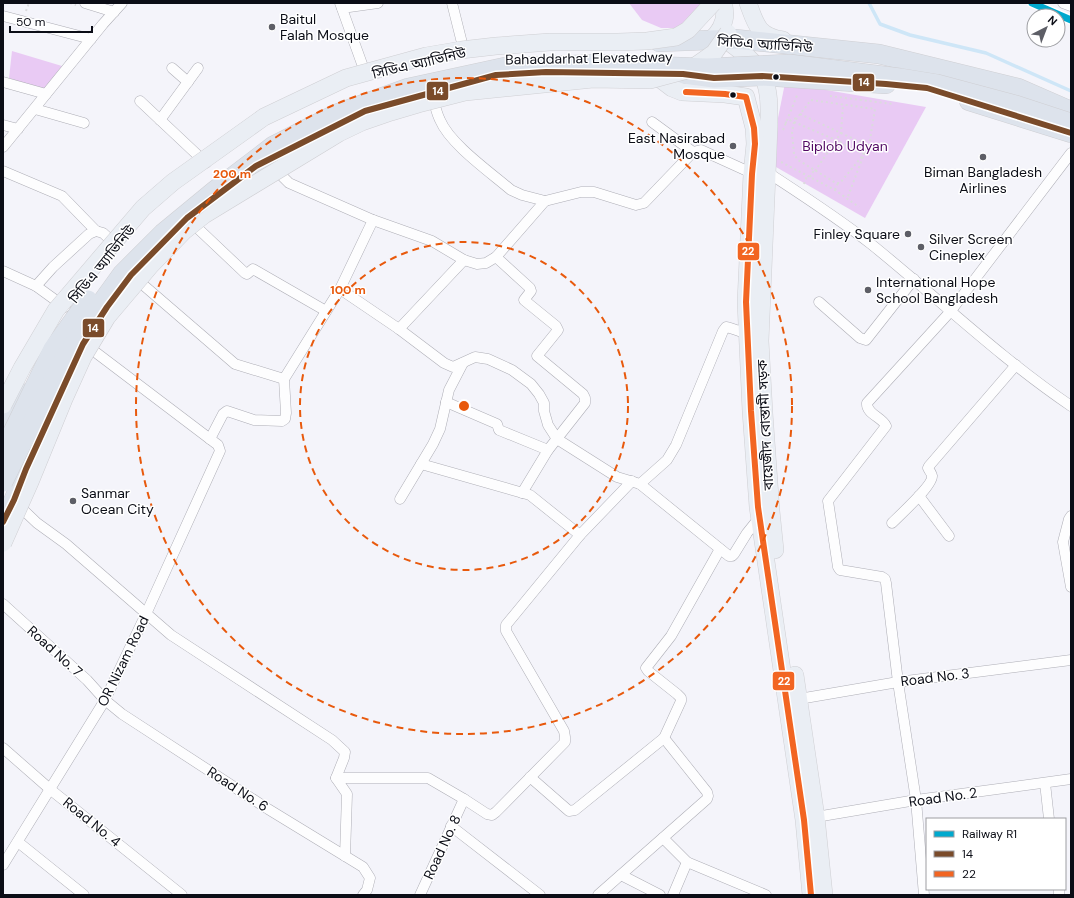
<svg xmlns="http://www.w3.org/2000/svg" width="1074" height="898" font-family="'DM Sans','Noto Sans Bengali',sans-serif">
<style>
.green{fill:#e9caf4}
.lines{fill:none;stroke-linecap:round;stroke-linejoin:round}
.stream{stroke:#cee6f7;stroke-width:3.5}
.street-casing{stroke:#aeaeb6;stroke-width:11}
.primary-casing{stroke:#cfcfd3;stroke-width:18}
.highway-casing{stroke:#cfcfd3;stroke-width:20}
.path{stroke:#dbdbdd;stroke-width:2;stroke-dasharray:2 3;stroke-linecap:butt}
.street{stroke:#fdfdfe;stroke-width:10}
.primary{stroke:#eaeef4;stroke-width:17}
.highway{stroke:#dde3ec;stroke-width:19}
.rail-casing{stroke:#cacacb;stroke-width:4.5}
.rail{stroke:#fff;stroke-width:3;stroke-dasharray:9;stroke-linecap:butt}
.primary-bridge-casing{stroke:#cfcfd3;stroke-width:18;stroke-linecap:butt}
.highway-bridge-casing{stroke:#cfcfd3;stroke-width:20;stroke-linecap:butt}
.primary-bridge{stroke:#eaeef4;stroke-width:17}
.highway-bridge{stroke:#dde3ec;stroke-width:19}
.bus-1-casing{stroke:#fff;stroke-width:9}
.bus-2-casing{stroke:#fff;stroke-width:9}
.bus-1{stroke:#7a4b2a;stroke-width:6}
.bus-2{stroke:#f26522;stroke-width:6}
.rail-1-casing{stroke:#fff;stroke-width:10}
.rail-1{stroke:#00a9ce;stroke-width:7}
.ring{fill:none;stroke:#e8590c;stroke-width:2;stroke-dasharray:7 5}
.poi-dot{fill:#5d5e66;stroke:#fff;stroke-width:1.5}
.bus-dot{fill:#0b0d16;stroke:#fff;stroke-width:1.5}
.labels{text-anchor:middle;stroke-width:3;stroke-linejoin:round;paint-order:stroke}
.poi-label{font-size:14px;fill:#0b0d16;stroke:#fff;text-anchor:start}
.street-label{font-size:14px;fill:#0b0d16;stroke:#fff}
.park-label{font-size:14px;fill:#520964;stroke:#fff}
.centre{fill:#e8590c;stroke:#fff;stroke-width:2}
.ring-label{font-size:12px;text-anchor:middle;font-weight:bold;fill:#e8590c;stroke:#fff;stroke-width:3;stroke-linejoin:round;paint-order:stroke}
.line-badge{stroke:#fff;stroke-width:1.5}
.badge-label{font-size:11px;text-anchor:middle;font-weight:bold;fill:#fff}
</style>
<rect width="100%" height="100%" fill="#f4f4fa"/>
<g class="green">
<path d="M 629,3 L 712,3 L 697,28 L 661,28 L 642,20 Z"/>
<path d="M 12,51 L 62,66 L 44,90 L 9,78 Z"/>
<path d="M 785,83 L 926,107 L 865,218 L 769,163 Z"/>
</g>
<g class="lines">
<path class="stream" d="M 869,3 L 880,24 L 910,35 L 986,53 L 1071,91"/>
<g class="street-casing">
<g id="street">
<path d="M 85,3 L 114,12"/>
<path d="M 340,3 L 366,75"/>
<path d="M 452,3 L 464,51"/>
<path d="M 1063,3 L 1071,6"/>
<path d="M 342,8 L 378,3"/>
<path d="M 3,16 L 91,39"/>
<path d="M 172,68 L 188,82"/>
<path d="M 3,82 L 46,94"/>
<path d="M 432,96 C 435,104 436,112 440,120 C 450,144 490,172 511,190 L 522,195 L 545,201 L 581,192 L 594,192 L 636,205 L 644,203 L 693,152 L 701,150 L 756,175"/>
<path d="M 140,101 L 206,163"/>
<path d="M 35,109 L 84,123"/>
<path d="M 160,120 L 198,68"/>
<path d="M 652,122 L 693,152"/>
<path d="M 3,125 L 18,129"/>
<path d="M 3,147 L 103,24 L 122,3"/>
<path d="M 274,168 L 289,183 L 373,220 L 432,241 L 464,260 L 477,264 L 486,263 L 496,257 L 545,201"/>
<path d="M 3,171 L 62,196 L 96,231"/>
<path d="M 767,172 C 802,195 838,218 871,244 C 938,298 1000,358 1071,406"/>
<path d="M 190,221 L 245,273 L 247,274 L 253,269 L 326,311"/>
<path d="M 3,271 L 36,286 L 53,267 L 89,234 L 96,231 L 103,233 L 116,245"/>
<path d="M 134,277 L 235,364 L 284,379"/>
<path d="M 36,286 L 65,307"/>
<path d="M 340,289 L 399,329 L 444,363 L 453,367 L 475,357 L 488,359 L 512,370 L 531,384 L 539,394 L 544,403 L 544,411 L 548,425 L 557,439 L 617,477 L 640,484 L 667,460 L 676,445 L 723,331 L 726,327 C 733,328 740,332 747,334"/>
<path d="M 819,302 L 860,338 L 866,340 L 914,279"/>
<path d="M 399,329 L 464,260"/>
<path d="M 446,402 L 497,424 L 499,430 L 548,450 L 585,403 L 585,398 L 583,394 L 537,356 L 558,330 L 556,326 L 524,300 L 531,291 L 530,288 L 496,257"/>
<path d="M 210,439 L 223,414 L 227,411 L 254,420 L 282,421 L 285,419 L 286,413 L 284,379 L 340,289 L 373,220"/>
<path d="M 421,464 L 530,495 L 580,535"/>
<path d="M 640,484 L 729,556 L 732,556 L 734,554 L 747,533 L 759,518"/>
<path d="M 522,493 L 548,450"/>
<path d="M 919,496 L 949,536"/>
<path d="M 400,499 L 433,444 L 440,429 L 449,390 L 463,363"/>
<path d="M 16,503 L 37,523 L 66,544 L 171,635 L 332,740 L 345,752 L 344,758 L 336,778 L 347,794 L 345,856"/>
<path d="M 1071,516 L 1069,519 L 1063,542 L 1071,587"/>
<path d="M 892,523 C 899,516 933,485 932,476 C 932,474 929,470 928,468 L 929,466 L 1016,365"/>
<path d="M 3,604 L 87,680 L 105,700 L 122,714 L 268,809 L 363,867 L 370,878 L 367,890 L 363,895"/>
<path d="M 799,699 L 898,682 L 1071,660"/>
<path d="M 3,748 L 51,790 L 182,895"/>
<path d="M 530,777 L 569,811 L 575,810 L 664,738 L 681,701 L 681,698 L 677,694 L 648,671 L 646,668 L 671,636 L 720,549"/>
<path d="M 336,778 L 428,778 L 464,799 L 487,814 L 492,815 L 496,812 L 565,742 L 565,737 L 564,731 L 506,631 L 506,625 L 580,535 L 632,481"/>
<path d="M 1045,783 L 1049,819"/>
<path d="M 816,817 L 916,800 L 1071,779"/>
<path d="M 451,826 L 540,895"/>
<path d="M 663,838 L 687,862 L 766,895"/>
<path d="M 18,842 L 84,895"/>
<path d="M 3,865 L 105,700 L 146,614 L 220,451 L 218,445 L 210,439 L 86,345"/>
<path d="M 621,875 L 660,895"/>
<path d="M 1059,889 L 1059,895"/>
<path d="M 420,895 L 464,799"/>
<path d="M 598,895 L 707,799 L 708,796 L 707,792 L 664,738"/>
<path d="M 673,895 L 687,862"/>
<path d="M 924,895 L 916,800 L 898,682 L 886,583 L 885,579 L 882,577 L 840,570 L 838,567 L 828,501 L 886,426 C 882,417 866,414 867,403 L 950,312 L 1071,153"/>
</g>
</g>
<g class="primary-casing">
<g id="primary">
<path d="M 748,3 C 756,25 758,36 783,40"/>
<path d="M 711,40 C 722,30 728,18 723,3"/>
<path d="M 726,40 C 740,50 757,62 764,79 C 770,93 769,111 769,126 L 760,341 L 764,413 L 771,511 L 775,550"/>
<path d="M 655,75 L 672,88 L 682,92 L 725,94 L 746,97 L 754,128 L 755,144 L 752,174 L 746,302 L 751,411 L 758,507 L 804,820 L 811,895"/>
<path d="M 795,675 L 816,817 L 824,895"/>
</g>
</g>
<g class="highway-casing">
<g id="highway">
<path d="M 659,42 L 735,39 L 879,54 L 1018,88 L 1071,111"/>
<path d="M 684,74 L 714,78 L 762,76 L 886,84"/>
<path d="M 969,101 L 1071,133"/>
<path d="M 251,170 L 256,166 L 355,116"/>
<path d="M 3,418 L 17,390"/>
<path d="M 11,506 L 40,437"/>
</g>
</g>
<g class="path">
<path d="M 70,3 L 76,5"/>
<path d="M 26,11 L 29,3"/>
<path d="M 830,96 L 893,104"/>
<path d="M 811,100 L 875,109 L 869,146 L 864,154 L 840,183 L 836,183 L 798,160 L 794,154 L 792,132 L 794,122 Z"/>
<path d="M 800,114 L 869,146"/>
<path d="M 794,122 L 838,141 L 864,154 L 847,199"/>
<path d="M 785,123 L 796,118"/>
<path d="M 783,130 L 798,93"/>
<path d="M 781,162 L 835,190 L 859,207"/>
<path d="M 815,171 L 841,133 L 843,104"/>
<path d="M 810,177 L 814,170"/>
<path d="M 804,184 L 807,176"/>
<path d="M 835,190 L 838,183"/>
</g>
<use href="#street" class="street"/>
<use href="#primary" class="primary"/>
<use href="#highway" class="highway"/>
<g class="rail-casing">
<path id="rail" d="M 1032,3 L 1071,20"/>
</g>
<use href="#rail" class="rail"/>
<g class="primary-bridge-casing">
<g id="primary-bridge">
<path d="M 3,405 L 22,368 L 56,310 L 143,208 L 173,182 L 264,117 L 346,78 L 426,56 L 461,50 L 496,46 L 550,42 L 618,42 L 647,41 L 676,37 L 688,30 L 713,3"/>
<path d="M 3,543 L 30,482 L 64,399 L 83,357 L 107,317 L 151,265 L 184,231 L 204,215 L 339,133 L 362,122 L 391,112 L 418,104 L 465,92 L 593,79 L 650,80 L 691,69 L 714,53 L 728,33"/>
</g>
</g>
<g class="highway-bridge-casing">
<g id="highway-bridge">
<path d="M 3,452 L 53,349 L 88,300"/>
<path d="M 3,482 L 61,364 L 91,317 L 122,274 L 163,233 L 214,191 L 273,146 L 336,114 L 408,88 L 505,67 L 600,64 L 707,68 L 789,64 L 900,78 L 937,84 L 1016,105 L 1071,123"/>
</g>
</g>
<use href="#primary-bridge" class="primary-bridge"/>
<use href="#highway-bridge" class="highway-bridge"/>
<g class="bus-1-casing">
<path id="bus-1" d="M 3,522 L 14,500 L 26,469 L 83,344 L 107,307 L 131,275 L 187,218 L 256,166 L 365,111 L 496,75 L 546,72 L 683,74 L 714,78 L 762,76 L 886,84 L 927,88 L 1071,133"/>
</g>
<g class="bus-2-casing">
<path id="bus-2" d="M 686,92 L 725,94 L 746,97 L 754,128 L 755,144 L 752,174 L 746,302 L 751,411 L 758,507 L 804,820 L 811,895"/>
</g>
<use href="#bus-1" class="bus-1"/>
<use href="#bus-2" class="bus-2"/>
<g class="rail-1-casing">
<path id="rail-1" d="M 1032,3 L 1071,20"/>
</g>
<use href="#rail-1" class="rail-1"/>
</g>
<g class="ring">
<circle cx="464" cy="406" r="164"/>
<circle cx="464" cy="406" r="328"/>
</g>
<g class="poi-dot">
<circle cx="272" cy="27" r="4"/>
<circle cx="733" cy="146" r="4"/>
<circle cx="983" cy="157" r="4"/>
<circle cx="908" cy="234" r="4"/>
<circle cx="921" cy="247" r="4"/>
<circle cx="868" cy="290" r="4"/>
<circle cx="73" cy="501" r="4"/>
</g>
<g class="bus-dot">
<circle cx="776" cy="77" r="3.5"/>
<circle cx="733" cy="95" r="3.5"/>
</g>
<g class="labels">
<g class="poi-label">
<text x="280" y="24">Baitul<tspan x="280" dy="16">Falah Mosque</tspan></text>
<text x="725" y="143" text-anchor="end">East Nasirabad<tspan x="725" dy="16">Mosque</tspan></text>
<text x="983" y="177" text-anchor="middle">Biman Bangladesh<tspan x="983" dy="16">Airlines</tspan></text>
<text x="900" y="239" text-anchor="end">Finley Square</text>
<text x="929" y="244">Silver Screen<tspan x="929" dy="16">Cineplex</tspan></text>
<text x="876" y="287">International Hope<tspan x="876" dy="16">School Bangladesh</tspan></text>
<text x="81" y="498">Sanmar<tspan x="81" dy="16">Ocean City</tspan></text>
</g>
<g class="street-label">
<text transform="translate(765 44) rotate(4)" y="5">সিডিএ অ্যাভিনিউ</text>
<text transform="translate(589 58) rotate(-1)" y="5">Bahaddarhat Elevatedway</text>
<text transform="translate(419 63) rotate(-13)" y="5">সিডিএ অ্যাভিনিউ</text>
<text transform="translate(102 264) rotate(-51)" y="5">সিডিএ অ্যাভিনিউ</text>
<text transform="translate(765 425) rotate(-93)" y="5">বায়েজীদ বোস্তামী সড়ক</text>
<text transform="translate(55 651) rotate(42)" y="5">Road No. 7</text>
<text transform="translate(123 661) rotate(-64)" y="5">OR Nizam Road</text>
<text transform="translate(935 677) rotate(-7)" y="5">Road No. 3</text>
<text transform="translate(238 789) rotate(33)" y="5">Road No. 6</text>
<text transform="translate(943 797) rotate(-8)" y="5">Road No. 2</text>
<text transform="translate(92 822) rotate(39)" y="5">Road No. 4</text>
<text transform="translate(442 847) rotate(-65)" y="5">Road No. 8</text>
</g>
<g class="park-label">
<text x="845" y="151">Biplob Udyan</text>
</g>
</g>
<circle cx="464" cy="406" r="6" class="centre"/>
<g class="ring-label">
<text x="232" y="178">200 m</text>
<text x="348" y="294">100 m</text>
</g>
<g class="line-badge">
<rect x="852" y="73" width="23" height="19" rx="4" fill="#7a4b2a"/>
<rect x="426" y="81" width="23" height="20" rx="4" fill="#7a4b2a"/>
<rect x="737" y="242" width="23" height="19" rx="4" fill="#f26522"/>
<rect x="82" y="318" width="23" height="20" rx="4" fill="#7a4b2a"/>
<rect x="772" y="671" width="23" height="20" rx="4" fill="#f26522"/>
</g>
<g class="badge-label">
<text x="864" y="86">14</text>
<text x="438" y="95">14</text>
<text x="748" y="255">22</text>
<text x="93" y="332">14</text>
<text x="784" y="685">22</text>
</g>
<rect width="1074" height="898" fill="none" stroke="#0b0d16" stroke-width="8"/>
<rect x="926" y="818" width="140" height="72" fill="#ffffff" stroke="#9d9ea2"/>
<rect x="934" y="831" width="20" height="6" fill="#00a9ce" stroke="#9d9ea2"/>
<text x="962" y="838" font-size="12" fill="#0b0d16">Railway R1</text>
<rect x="934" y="851" width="20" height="6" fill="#7a4b2a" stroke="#9d9ea2"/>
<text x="962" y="858" font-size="12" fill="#0b0d16">14</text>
<rect x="934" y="871" width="20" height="6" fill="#f26522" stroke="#9d9ea2"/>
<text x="962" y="878" font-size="12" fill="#0b0d16">22</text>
<g transform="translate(1046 28) rotate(42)"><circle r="19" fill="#ffffff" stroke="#9d9ea2"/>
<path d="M0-3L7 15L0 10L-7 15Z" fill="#5d5e66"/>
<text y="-6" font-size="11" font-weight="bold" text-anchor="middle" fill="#0b0d16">N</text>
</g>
<path d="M10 26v6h82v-6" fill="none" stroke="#0b0d16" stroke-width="2"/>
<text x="16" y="26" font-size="12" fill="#0b0d16" stroke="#ffffff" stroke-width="3" paint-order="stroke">50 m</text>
</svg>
